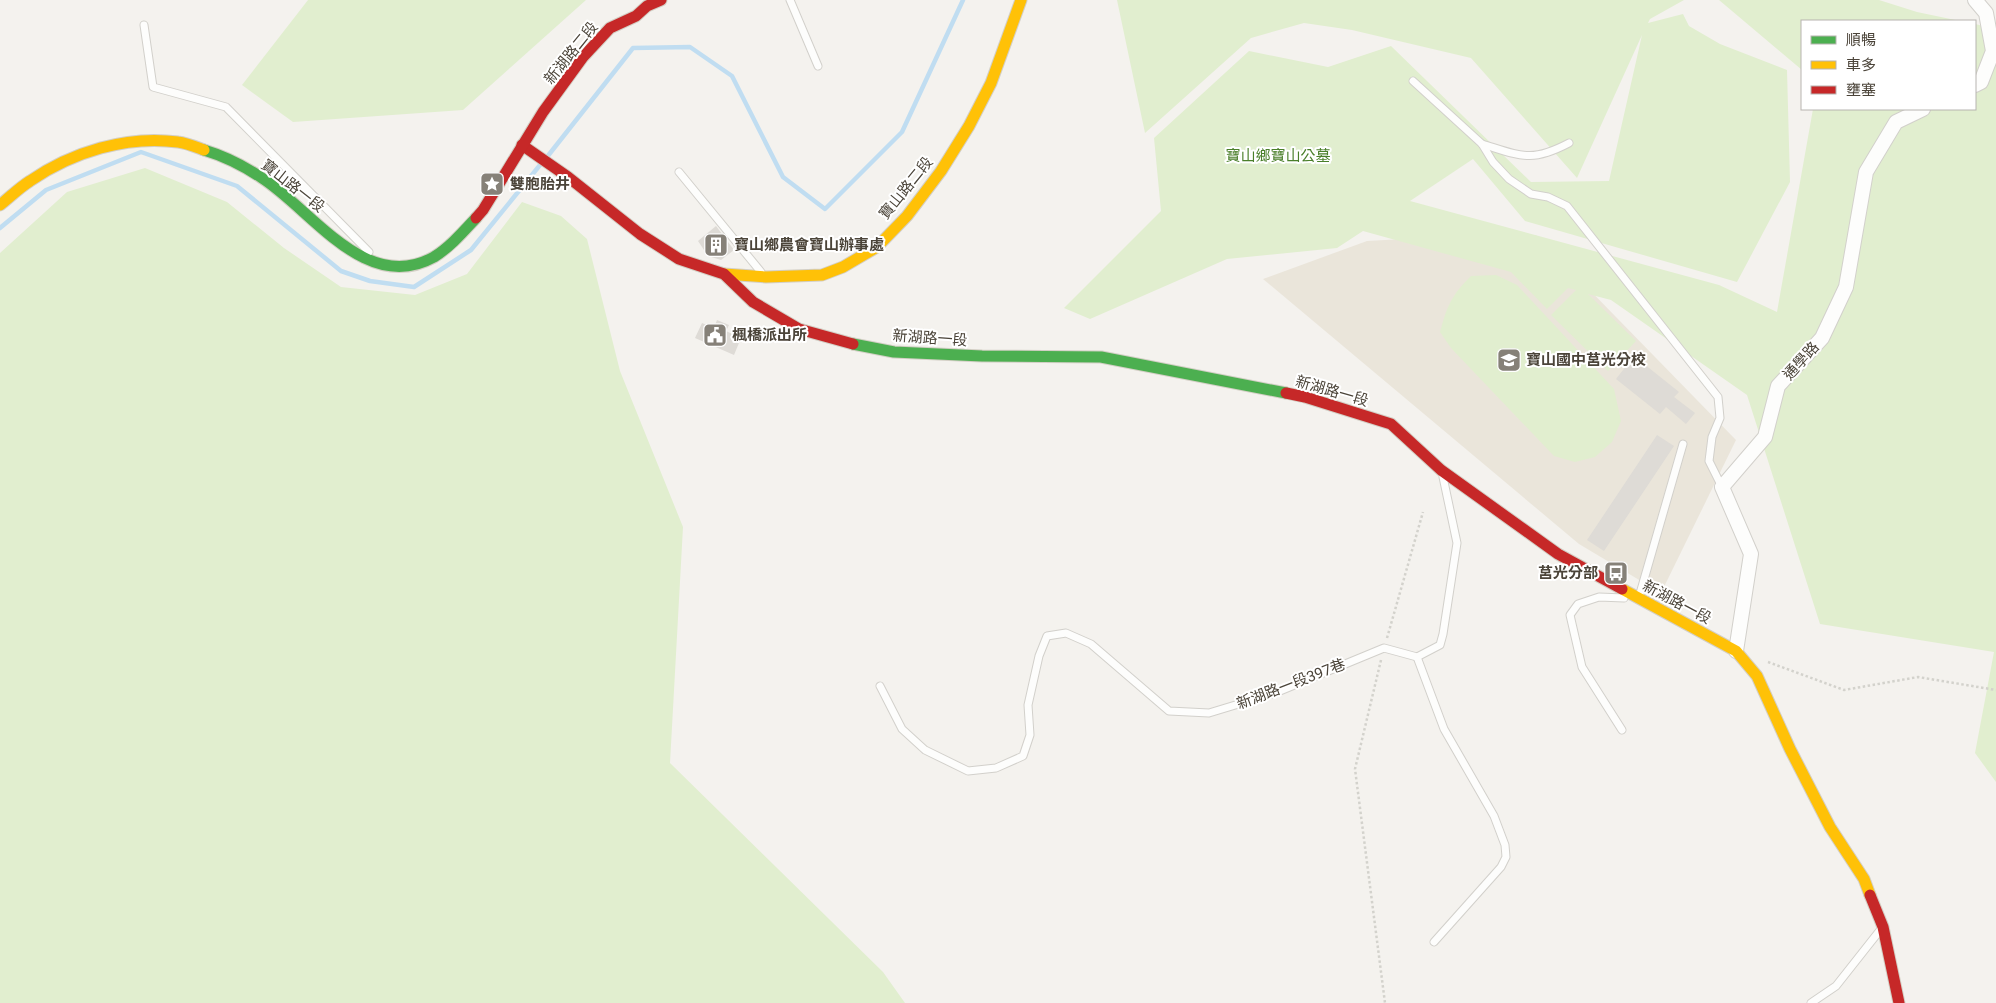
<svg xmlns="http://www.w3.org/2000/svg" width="1996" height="1003" font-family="Roboto,'Noto Sans TC',sans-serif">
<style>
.education{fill:#eae5da}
.green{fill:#e1eecf}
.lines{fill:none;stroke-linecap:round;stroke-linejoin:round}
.stream{stroke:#c0ddf1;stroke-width:4.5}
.building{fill:#dedbd6}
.lane-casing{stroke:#d2d0cb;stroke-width:9}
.street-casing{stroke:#d2d0cb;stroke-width:16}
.fast-casing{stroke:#d3cfc5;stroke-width:13}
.slow-casing{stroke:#d3cfc5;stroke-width:13}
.jam-casing{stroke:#d3cfc5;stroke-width:13}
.path{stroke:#d3d2cc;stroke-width:2.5;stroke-dasharray:2.5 2.5;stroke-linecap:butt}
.lane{stroke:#fdfdfc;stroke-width:7}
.street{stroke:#fdfdfc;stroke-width:14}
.fast{stroke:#4caf50;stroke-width:11}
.slow{stroke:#ffc107;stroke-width:11}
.jam{stroke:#c62828;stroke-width:11}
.labels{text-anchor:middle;stroke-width:4;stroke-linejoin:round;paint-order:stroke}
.street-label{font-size:15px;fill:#4b4439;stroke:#fff}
.park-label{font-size:15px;fill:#4a7f2a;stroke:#fff}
.poi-label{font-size:15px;font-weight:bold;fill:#4b4439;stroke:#fff;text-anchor:start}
</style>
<rect width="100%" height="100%" fill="#f4f2ee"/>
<path class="education" d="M 1476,235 L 1536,235 L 1736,440 L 1661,593 L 1579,544 L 1263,279 L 1367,241 Z"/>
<g class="green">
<path d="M 308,0 L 586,0 L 463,110 L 293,122 L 242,85 Z"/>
<path d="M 1117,0 L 1684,0 L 1650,19 L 1648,23 L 1683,14 L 1689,26 L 1720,44 L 1787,70 L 1790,182 L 1737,282 L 1525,221 L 1473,159 L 1410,201 L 1719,285 L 1777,312 L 1813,109 L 1975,109 L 1975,24 L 1996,29 L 1996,782 L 1975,753 L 1994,652 L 1820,624 L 1747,395 L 1611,300 L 1588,294 L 1636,341 L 1608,371 L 1551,315 L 1576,290 L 1568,288 L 1547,309 L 1511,272 L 1363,231 L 1337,248 L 1227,259 L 1090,319 L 1064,308 L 1161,211 L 1154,138 L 1249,51 L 1328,67 L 1391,46 L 1531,182 L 1609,181 L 1642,35 L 1577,178 L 1471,58 L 1352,30 L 1304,23 L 1251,38 L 1145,133 Z"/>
<path d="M 1719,0 L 1879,0 L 1917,12 L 1960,21 L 1802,21 L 1802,70 Z"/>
<path d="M 145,168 L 227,202 L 284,248 L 341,287 L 415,295 L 467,274 L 522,202 L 561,216 L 587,239 L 620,371 L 683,527 L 670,763 L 883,972 L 905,1003 L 0,1003 L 0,253 L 67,192 Z"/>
<path d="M 1496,275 L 1517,285 L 1614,389 L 1621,421 L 1612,442 L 1595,457 L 1575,462 L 1554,456 L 1451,348 L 1440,332 C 1447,306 1451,296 1471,276 Z"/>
</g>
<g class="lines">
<g class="stream">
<path d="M 547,157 L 633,48 L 690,47 L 732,76 L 783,177 L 825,209 L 902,132 L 963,0"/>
<path d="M 0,228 L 46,190 L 141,152 L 237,186 L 341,271 L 370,281 L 414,287 L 471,250 L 540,165"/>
</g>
</g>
<g class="building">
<path d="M 716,226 L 734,250 L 721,260 L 708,256 L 698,241 Z"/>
<path d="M 717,320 L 729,325 L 726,331 L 741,338 L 734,355 L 695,338 L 702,323 L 714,328 Z"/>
<path d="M 1634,356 L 1679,392 L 1674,397 L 1695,413 L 1686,424 L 1666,407 L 1660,414 L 1616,379 Z"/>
<path d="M 1657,435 L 1674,446 L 1604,551 L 1587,540 Z"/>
</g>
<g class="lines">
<g class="lane-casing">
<g id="lane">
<path d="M 790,0 L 818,66"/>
<path d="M 144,25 L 153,87 L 226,107 L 369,252"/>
<path d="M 1413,81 L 1482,144 L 1493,162 L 1509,179 L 1531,194 L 1548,197 L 1567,206 L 1718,397 L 1720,418 L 1712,437 L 1709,461 L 1722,487"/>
<path d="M 1482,144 C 1521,156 1531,163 1569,143"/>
<path d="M 679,172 L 761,272"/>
<path d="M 1639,597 L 1683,444"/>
<path d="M 1417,657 L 1444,729 L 1494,816 L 1505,845 L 1506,857 L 1501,867 L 1434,942"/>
<path d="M 880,686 L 902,729 L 925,750 L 968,771 L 996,768 L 1023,756 L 1030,735 L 1028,705 L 1039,656 L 1047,636 L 1066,633 L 1091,644 L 1169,711 L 1209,713 L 1275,693 L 1384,648 L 1417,657 L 1440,645 L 1443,634 L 1457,543 L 1443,477"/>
<path d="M 1622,730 L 1582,667 L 1570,615 L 1578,604 L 1599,597 L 1624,598"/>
<path d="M 1811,1003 L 1836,986 L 1881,929"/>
</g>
</g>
<g class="street-casing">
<g id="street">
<path d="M 1975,85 L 1981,82 L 1993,51 L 1986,13 L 1975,0"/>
<path d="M 1736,651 L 1751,554 L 1722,487 L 1765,437 L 1778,386 L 1822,338 L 1846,287 L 1866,172 L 1896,122 L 1923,109"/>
</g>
</g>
<g class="fast-casing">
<g id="fast">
<path d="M 204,150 C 224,156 244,166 262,178 C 312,210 366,295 434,257 C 450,247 463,232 476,218"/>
<path d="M 853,344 L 894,352 L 982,356 L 1101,357 L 1286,393"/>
</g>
</g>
<g class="slow-casing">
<g id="slow">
<path d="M 0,205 C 10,197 19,188 30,181 C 72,152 127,135 178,142 C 187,143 196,147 204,150"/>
<path d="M 724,274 L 766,277 L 822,275 L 843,267 L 877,247 L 907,216 L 941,171 L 969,126 L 991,83 L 1021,0"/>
<path d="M 1622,589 L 1736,651 L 1757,676 L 1790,749 L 1830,827 L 1864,879 L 1870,895"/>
</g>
</g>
<g class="jam-casing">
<g id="jam">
<path d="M 522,145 L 568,177 L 640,234 L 679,259 L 724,274 L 753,302 L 799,329 L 853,344"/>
<path d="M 476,218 L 483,210 L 543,112 L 583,57 L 610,28 L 636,16 L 647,6 L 661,0"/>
<path d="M 1286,393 L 1305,397 L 1391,424 L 1441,470 L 1558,554 L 1622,589"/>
<path d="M 1870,895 L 1883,927 L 1899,1003"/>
</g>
</g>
<g class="path">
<path d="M 1387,638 L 1423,512"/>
<path d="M 1381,660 L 1355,769 L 1385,1003"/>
<path d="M 1768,662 L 1844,690 L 1918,677 L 1996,690"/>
</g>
<use href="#lane" class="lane"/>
<use href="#street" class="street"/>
<use href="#fast" class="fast"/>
<use href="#slow" class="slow"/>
<use href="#jam" class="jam"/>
</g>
<defs>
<g id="sight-square" transform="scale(1.25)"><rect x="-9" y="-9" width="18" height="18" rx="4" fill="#868178" stroke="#fff"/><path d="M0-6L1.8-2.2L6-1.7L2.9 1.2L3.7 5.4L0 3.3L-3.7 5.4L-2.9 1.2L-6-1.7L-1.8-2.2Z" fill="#fff"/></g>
<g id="building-square" transform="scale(1.25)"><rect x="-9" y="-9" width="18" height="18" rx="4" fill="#868178" stroke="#fff"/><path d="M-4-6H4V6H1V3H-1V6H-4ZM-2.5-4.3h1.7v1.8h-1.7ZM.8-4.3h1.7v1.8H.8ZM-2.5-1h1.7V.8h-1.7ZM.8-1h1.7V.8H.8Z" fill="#fff"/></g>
<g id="civic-square" transform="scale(1.25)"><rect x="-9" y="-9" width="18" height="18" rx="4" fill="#868178" stroke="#fff"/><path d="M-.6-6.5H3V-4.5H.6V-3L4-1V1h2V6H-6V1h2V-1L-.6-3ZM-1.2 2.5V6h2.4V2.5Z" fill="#fff"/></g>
<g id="school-square" transform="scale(1.25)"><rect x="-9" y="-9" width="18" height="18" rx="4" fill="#868178" stroke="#fff"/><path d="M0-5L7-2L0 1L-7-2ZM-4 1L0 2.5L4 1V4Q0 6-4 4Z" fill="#fff"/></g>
<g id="bus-square" transform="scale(1.25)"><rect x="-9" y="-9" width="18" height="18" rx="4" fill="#868178" stroke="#fff"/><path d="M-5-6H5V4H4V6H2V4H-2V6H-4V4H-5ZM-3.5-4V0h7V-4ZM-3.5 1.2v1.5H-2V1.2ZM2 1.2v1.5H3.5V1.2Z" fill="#fff"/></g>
</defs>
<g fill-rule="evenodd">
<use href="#sight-square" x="492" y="184"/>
<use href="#building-square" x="716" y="245"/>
<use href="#civic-square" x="715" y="335"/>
<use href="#school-square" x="1509" y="360"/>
<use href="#bus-square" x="1616" y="573"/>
</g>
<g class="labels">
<g class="street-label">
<text transform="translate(571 53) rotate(-51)" y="5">新湖路二段</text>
<text transform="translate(293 186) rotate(38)" y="5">寶山路一段</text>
<text transform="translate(906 188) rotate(-51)" y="5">寶山路二段</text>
<text transform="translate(930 338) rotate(4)" y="5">新湖路一段</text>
<text transform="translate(1801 361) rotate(-48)" y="5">通學路</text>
<text transform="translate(1332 391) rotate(16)" y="5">新湖路一段</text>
<text transform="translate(1677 602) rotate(28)" y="5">新湖路一段</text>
<text transform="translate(1291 684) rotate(-21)" y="5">新湖路一段397巷</text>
</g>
<g class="park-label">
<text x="1278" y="161">寶山鄉寶山公墓</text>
</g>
<g class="poi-label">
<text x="510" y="189">雙胞胎井</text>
<text x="734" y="250">寶山鄉農會寶山辦事處</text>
<text x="732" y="340">楓橋派出所</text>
<text x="1526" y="365">寶山國中莒光分校</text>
<text x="1598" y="578" text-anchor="end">莒光分部</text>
</g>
</g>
<rect x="1801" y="20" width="175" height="90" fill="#ffffff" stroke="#b7b4b0"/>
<rect x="1811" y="36" width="25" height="8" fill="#4caf50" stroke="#b7b4b0"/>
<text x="1846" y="45" font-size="15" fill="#4b4439">順暢</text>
<rect x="1811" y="61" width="25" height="8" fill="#ffc107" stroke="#b7b4b0"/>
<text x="1846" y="70" font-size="15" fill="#4b4439">車多</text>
<rect x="1811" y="86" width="25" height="8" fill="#c62828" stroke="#b7b4b0"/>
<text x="1846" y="95" font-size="15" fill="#4b4439">壅塞</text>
</svg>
